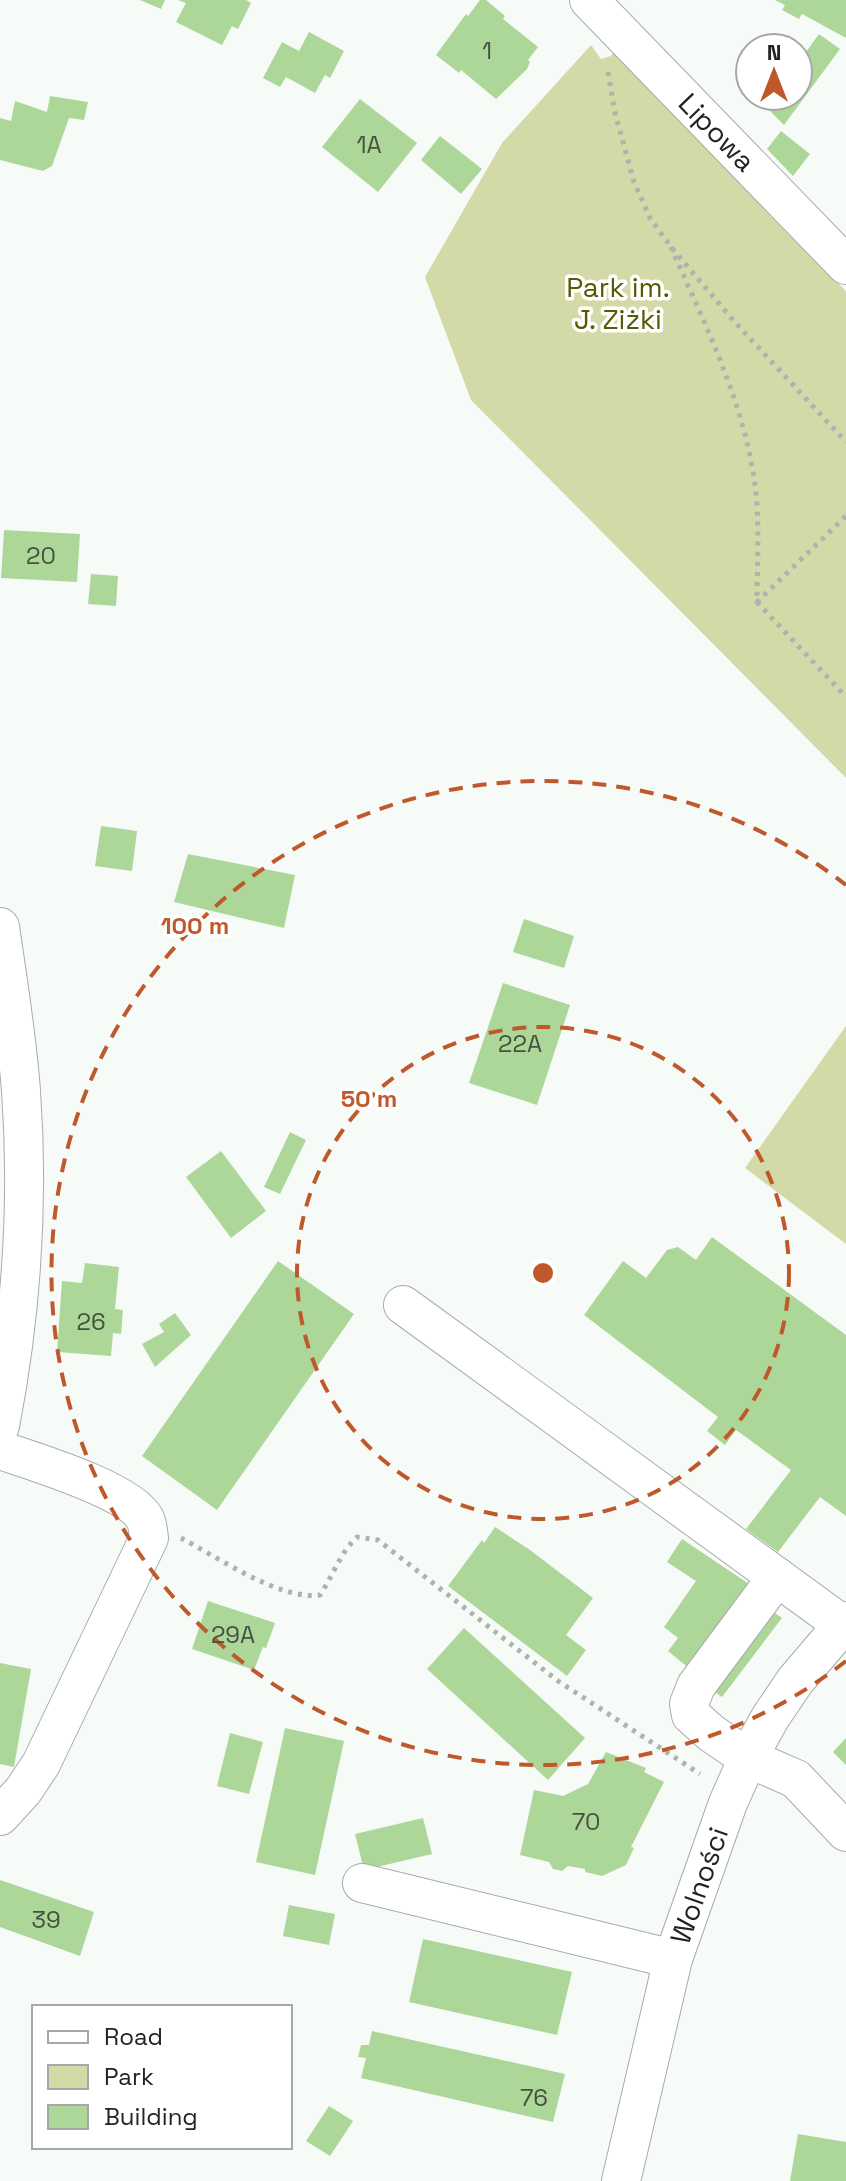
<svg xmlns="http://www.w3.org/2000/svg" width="846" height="2181" font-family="'Space Grotesk',sans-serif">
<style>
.green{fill:#d4d9a8}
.building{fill:#add799}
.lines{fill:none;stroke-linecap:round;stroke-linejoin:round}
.minor-casing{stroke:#a7aca9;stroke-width:40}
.path{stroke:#afb3b0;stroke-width:5;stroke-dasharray:4 6;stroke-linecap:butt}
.minor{stroke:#fff;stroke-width:38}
.ring{fill:none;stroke:#bf592c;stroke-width:4;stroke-dasharray:14 10}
.labels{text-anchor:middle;stroke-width:7;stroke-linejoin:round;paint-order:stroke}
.number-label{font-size:24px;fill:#455140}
.street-label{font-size:28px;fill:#222423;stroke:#fff}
.park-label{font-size:28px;fill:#565a00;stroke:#fff}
.centre{fill:#bf592c;stroke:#fff;stroke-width:4}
.ring-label{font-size:24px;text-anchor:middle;font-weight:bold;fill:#bf592c;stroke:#fff;stroke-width:7;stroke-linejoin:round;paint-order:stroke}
</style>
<rect width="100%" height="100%" fill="#f6fbf8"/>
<g class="green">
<path d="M 591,45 L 601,59 L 611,56 L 614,51 L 846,291 L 846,778 L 471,400 L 425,277 L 502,143 Z"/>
<path d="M 846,1026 L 846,1244 L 745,1168 Z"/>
</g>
<g class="building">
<path d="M 140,0 L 165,0 L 161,9 Z"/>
<path d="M 178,0 L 246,0 L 251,3 L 238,29 L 232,26 L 222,45 L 176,22 L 186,3 Z"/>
<path d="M 480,0 L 486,0 L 505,16 L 503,19 L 538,47 L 528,60 L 530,62 L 527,69 L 496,99 L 461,70 L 459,73 L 436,55 L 466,14 L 468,16 Z"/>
<path d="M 775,0 L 846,0 L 846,38 L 802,14 L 799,19 L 782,10 L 785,5 Z"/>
<path d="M 309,32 L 344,51 L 330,78 L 325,75 L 315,93 L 286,77 L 280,87 L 263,78 L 282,42 L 299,51 Z"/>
<path d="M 819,34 L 840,49 L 784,125 L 766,107 L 774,96 L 798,96 L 798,63 Z"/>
<path d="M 50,96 L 88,102 L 84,120 L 69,118 L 52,166 L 43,171 L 0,160 L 0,118 L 11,121 L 15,101 L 47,112 Z"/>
<path d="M 360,99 L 417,143 L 378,192 L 322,147 Z"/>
<path d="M 781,131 L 810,154 L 793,176 L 767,149 Z"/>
<path d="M 440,136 L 482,169 L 461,194 L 421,160 Z"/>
<path d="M 4,530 L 80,534 L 77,582 L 1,578 Z"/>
<path d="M 91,574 L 118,576 L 116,606 L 88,604 Z"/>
<path d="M 101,826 L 137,831 L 132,871 L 95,866 Z"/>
<path d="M 188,854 L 295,875 L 284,928 L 174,902 Z"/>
<path d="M 524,919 L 574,936 L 564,968 L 513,952 Z"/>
<path d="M 503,983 L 570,1005 L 537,1105 L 469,1083 Z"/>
<path d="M 290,1132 L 306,1140 L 280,1194 L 264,1187 Z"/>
<path d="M 221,1151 L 266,1211 L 231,1238 L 186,1177 Z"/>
<path d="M 712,1237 L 846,1335 L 846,1516 L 820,1497 L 778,1552 L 746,1529 L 791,1470 L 736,1430 L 725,1445 L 707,1431 L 718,1417 L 584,1315 L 623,1261 L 646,1278 L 667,1250 L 678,1247 L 696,1260 Z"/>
<path d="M 278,1261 L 354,1314 L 217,1510 L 142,1456 Z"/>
<path d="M 85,1263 L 119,1267 L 115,1309 L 123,1310 L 121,1334 L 113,1333 L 111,1356 L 57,1352 L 62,1281 L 82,1283 Z"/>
<path d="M 175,1313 L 191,1335 L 155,1367 L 142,1344 L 164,1332 L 159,1324 Z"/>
<path d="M 495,1527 L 530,1550 L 593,1598 L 566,1635 L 586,1650 L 567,1676 L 448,1586 L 482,1540 L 484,1543 Z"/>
<path d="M 682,1539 L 752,1586 L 690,1669 L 668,1651 L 678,1638 L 664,1627 L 696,1581 L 667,1562 Z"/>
<path d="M 750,1595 L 782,1618 L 722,1697 L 689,1674 Z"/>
<path d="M 208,1601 L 275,1623 L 266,1648 L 263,1647 L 254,1670 L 192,1649 Z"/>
<path d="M 464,1628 L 585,1738 L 548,1780 L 427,1669 Z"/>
<path d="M 0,1663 L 31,1669 L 14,1767 L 0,1764 Z"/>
<path d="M 285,1728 L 344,1741 L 315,1875 L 256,1862 Z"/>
<path d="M 230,1733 L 263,1742 L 249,1794 L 217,1786 Z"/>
<path d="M 846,1738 L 846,1765 L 833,1752 Z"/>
<path d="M 606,1752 L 646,1768 L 644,1772 L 664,1782 L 631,1847 L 634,1848 L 626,1865 L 602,1876 L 585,1872 L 585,1869 L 568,1866 L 562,1871 L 553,1869 L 549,1862 L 520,1855 L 534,1790 L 563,1796 L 588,1784 Z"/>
<path d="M 423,1818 L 432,1854 L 364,1870 L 355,1834 Z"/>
<path d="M 0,1880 L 94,1912 L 80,1956 L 0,1927 Z"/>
<path d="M 289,1905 L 335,1914 L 329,1945 L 283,1936 Z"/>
<path d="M 423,1939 L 572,1972 L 557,2035 L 409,2002 Z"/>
<path d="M 372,2031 L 565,2074 L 553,2122 L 361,2078 L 366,2058 L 358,2057 L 361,2045 L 369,2045 Z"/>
<path d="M 329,2106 L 353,2121 L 330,2156 L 306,2141 Z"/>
<path d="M 798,2134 L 846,2142 L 846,2181 L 790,2181 Z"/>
</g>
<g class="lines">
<g class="minor-casing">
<g id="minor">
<path id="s1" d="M 589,0 L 846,265"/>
<path d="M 0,927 C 8,982 17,1036 21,1091 C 29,1202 21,1317 0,1426"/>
<path d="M 403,1305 L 843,1625"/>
<path d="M 0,1450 C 32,1461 130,1490 145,1519 C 148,1524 148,1533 149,1538 L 41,1764 L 23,1791 L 0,1816"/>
<path d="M 777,1577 L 696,1686 L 689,1704 L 691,1715 L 711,1733 L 748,1758 L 796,1779 L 846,1832"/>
<path d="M 362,1883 L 673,1959"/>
<path id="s2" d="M 621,2181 L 673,1959 L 728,1803 L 748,1758 L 770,1718 L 795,1681 L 846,1621"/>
</g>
</g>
<g class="path">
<path d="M 608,72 L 615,113 L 634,182 L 650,218 L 671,247 L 733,320 L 846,442"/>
<path d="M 671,247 C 704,323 744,401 755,485 C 760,523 757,564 757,602 L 846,516"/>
<path d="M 757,602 L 846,697"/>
<path d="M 181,1538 C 217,1557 281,1601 320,1595 C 333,1576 340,1553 357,1537 L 378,1540 L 558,1681 L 700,1774"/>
</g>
<use href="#minor" class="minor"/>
</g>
<g class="ring">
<circle cx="543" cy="1273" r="246"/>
<path d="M846 1661A492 492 0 1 1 846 885"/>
</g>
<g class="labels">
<g class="number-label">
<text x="487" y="59">1</text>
<text x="369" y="153">1A</text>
<text x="41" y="564">20</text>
<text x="520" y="1052">22A</text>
<text x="91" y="1330">26</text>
<text x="233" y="1643">29A</text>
<text x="586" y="1830">70</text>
<text x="46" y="1928">39</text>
<text x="534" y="2106">76</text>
</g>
<g class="street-label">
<text dy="10" stroke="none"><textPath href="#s1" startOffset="184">Lipowa</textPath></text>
<text dy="10" stroke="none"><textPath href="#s2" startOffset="306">Wolności</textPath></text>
</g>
<g class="park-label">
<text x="618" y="297">Park im.<tspan x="618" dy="32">J. Ziżki</tspan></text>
</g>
</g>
<circle cx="543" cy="1273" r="12" class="centre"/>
<g class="ring-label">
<text x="195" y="934">100 m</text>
<text x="369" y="1107">50 m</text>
</g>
<rect x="32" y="2005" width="260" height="144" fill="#ffffff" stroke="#a7a7a7" stroke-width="2"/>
<rect x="48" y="2031" width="40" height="12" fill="#ffffff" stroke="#a7a7a7" stroke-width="2"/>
<text x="104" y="2045" font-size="24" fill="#222423">Road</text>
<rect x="48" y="2065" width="40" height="24" fill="#d4d9a8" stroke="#a7a7a7" stroke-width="2"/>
<text x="104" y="2085" font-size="24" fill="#222423">Park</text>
<rect x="48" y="2105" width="40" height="24" fill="#add799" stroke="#a7a7a7" stroke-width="2"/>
<text x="104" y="2125" font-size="24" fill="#222423">Building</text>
<g transform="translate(774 72)"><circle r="38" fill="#ffffff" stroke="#a7a7a7" stroke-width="2"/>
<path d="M0-6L14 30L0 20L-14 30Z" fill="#bf592c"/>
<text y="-12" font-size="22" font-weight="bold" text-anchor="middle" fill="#222423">N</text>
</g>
</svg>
